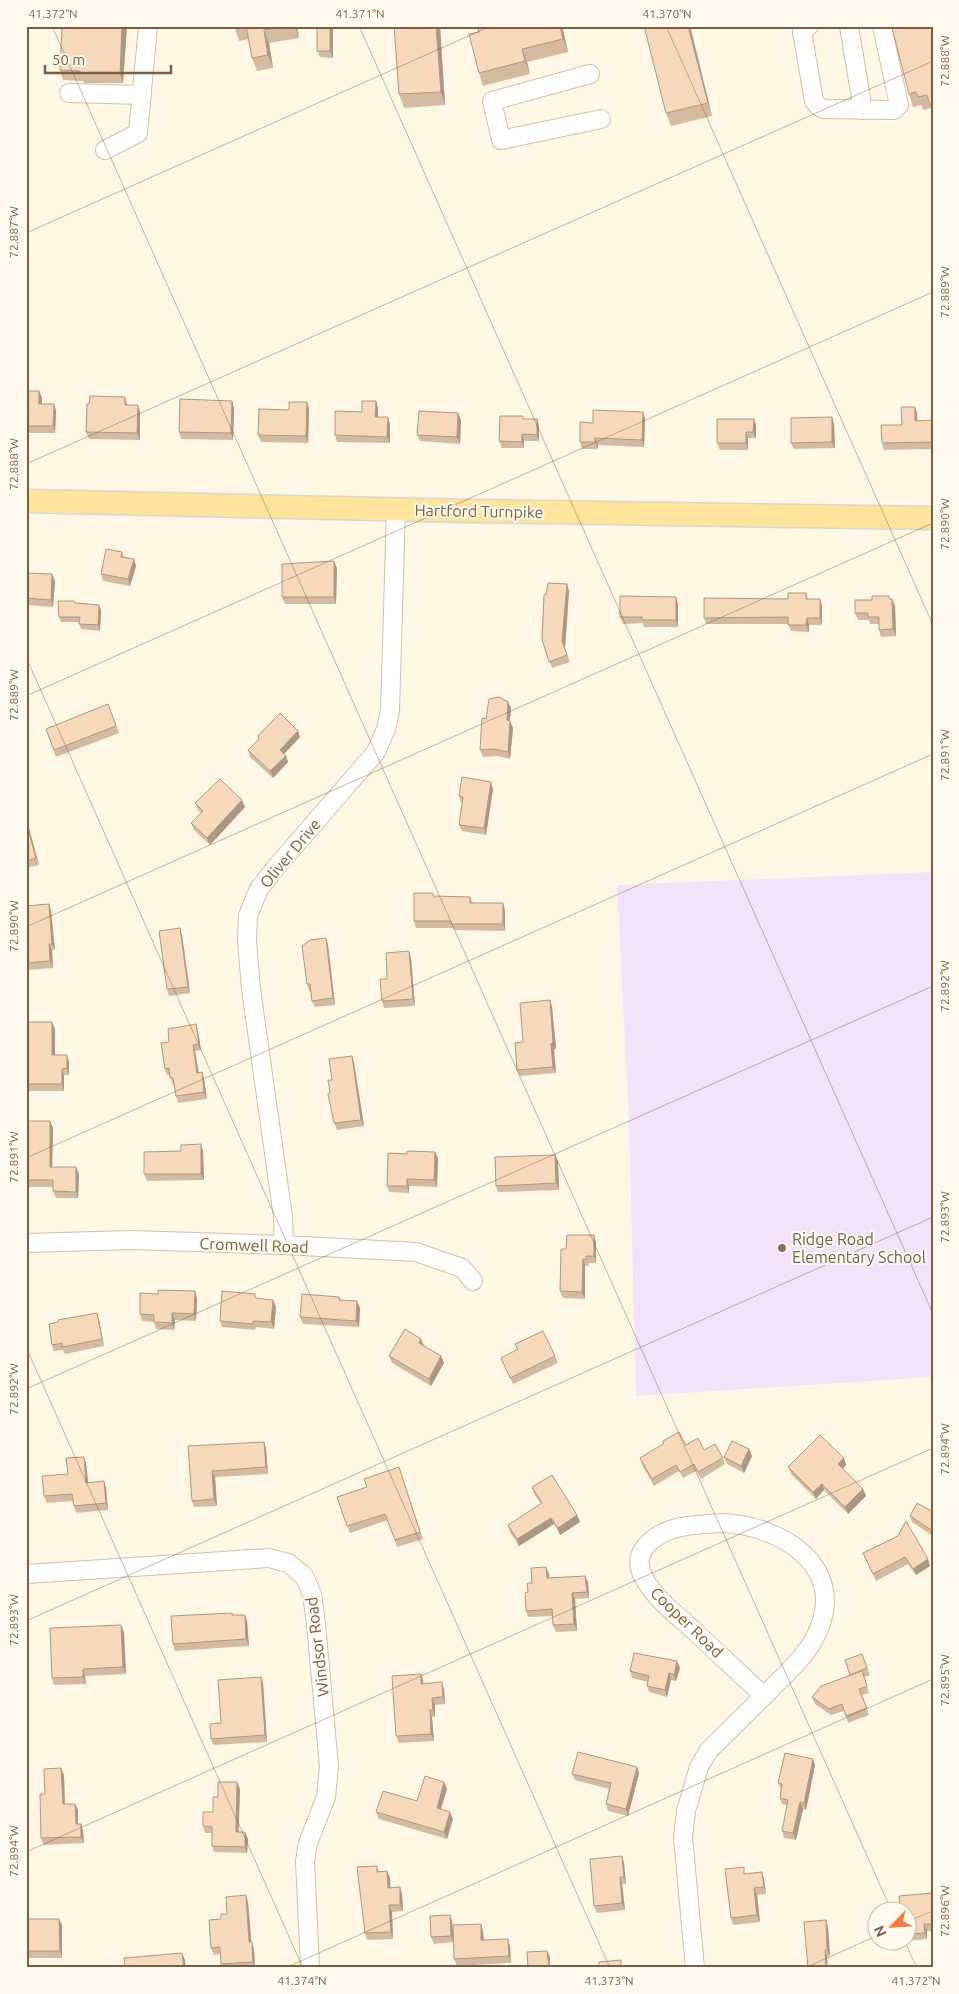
<svg xmlns="http://www.w3.org/2000/svg" width="959" height="1994" font-family="Ubuntu,sans-serif">
<style>
.education{fill:#f4e2fb}
.lines{fill:none;stroke-linecap:round;stroke-linejoin:round}
.minor-casing{stroke:#d1c0a9;stroke-width:20}
.major-casing{stroke:#dcd5cf;stroke-width:25}
.minor{stroke:#fff;stroke-width:18}
.major{stroke:#ffe59b;stroke-width:22}
.wall{fill:#d4bba0}
.shaded-wall{fill:#ac9882}
.building{fill:#f6d9ba;stroke:#ac9882}
.ticks{fill:none;stroke:#7a5f47;stroke-width:1;stroke-opacity:0.45}
.education-dot{fill:#8d6e63;stroke:#fffaed;stroke-width:2}
.labels{text-anchor:middle;stroke-width:4;stroke-linejoin:round;paint-order:stroke}
.street-label{font-size:16px;fill:#7a5f47;stroke:#fffaed}
.education-label{font-size:16px;fill:#785e54;stroke:#fffaed;text-anchor:start}
.neatline{fill:none;stroke:#7a5f47;stroke-width:2}
.ticks-label{font-size:12px;text-anchor:middle;fill:#7a5f47}
</style>
<rect width="100%" height="100%" fill="#fef7e5"/>
<path class="education" d="M 933,872 L 933,1377 L 636,1396 L 629,1119 L 617,885 Z"/>
<g class="lines">
<g class="minor-casing">
<g id="minor">
<path d="M 809,26 L 802,32 L 814,101 L 818,106 L 824,109 L 894,110 L 899,105 L 882,26"/>
<path d="M 849,26 L 863,110"/>
<path d="M 590,74 L 492,101 L 501,140 L 601,119"/>
<path d="M 69,93 L 142,95"/>
<path d="M 105,150 L 138,133 L 148,26"/>
<path d="M 26,1243 L 132,1240 L 284,1245 L 416,1252 L 462,1268 L 473,1281"/>
<path d="M 284,1245 L 283,1217 L 251,989 L 247,941 L 248,915 L 259,889 L 277,866 L 376,752 L 386,729 L 390,711 L 396,509"/>
<path d="M 722,1523 C 779,1525 847,1565 818,1631 C 807,1657 783,1676 764,1696 C 740,1674 716,1651 692,1629 C 675,1613 653,1597 643,1576 C 638,1566 638,1556 645,1547 C 664,1524 695,1525 722,1523 Z"/>
<path d="M 26,1574 L 269,1558 L 288,1563 L 304,1576 L 312,1594 L 316,1624 L 329,1766 L 326,1797 L 308,1843 L 305,1861 L 310,1968"/>
<path d="M 695,1968 L 683,1837 L 686,1811 L 699,1767 L 709,1750 L 764,1696"/>
</g>
</g>
<g class="major-casing">
<path id="major" d="M 26,501 L 470,511 L 933,518"/>
</g>
<use href="#minor" class="minor"/>
<use href="#major" class="major"/>
</g>
<g class="wall">
<path d="M 127,26 L 123,83 L 84,83 L 83,81 L 63,80 L 60,70 Z"/>
<path d="M 234,26 L 297,26 L 299,38 L 269,43 L 273,68 L 257,71 L 252,58 L 249,39 L 239,41 Z"/>
<path d="M 333,26 L 333,58 L 320,57 L 317,51 Z"/>
<path d="M 440,26 L 445,105 L 404,108 L 399,94 Z"/>
<path d="M 562,26 L 568,52 L 527,62 L 530,74 L 483,86 L 479,73 L 479,32 Z"/>
<path d="M 690,26 L 712,116 L 671,126 L 666,113 Z"/>
<path d="M 933,26 L 933,113 L 931,108 L 923,110 L 921,105 L 913,107 L 909,94 Z"/>
<path d="M 26,391 L 39,391 L 42,398 L 42,404 L 54,404 L 56,411 L 55,433 L 26,433 Z"/>
<path d="M 125,397 L 127,405 L 140,412 L 140,440 L 89,439 L 86,432 Z"/>
<path d="M 232,401 L 234,408 L 233,440 L 181,439 L 179,432 Z"/>
<path d="M 376,401 L 378,408 L 378,417 L 390,424 L 390,443 L 337,442 L 335,435 Z"/>
<path d="M 307,402 L 309,409 L 308,443 L 261,442 L 258,435 L 289,410 Z"/>
<path d="M 915,407 L 917,413 L 917,421 L 933,420 L 933,449 L 884,450 L 882,443 L 902,425 Z"/>
<path d="M 643,412 L 645,419 L 644,447 L 598,445 L 598,449 L 582,449 L 580,442 L 593,423 Z"/>
<path d="M 524,419 L 537,419 L 539,426 L 539,441 L 524,441 L 524,448 L 502,448 L 499,441 Z"/>
<path d="M 754,419 L 756,426 L 756,438 L 748,438 L 748,450 L 720,450 L 717,443 Z"/>
<path d="M 461,420 L 460,444 L 420,441 L 417,435 Z"/>
<path d="M 834,424 L 835,448 L 794,449 L 791,443 Z"/>
<path d="M 122,552 L 124,557 L 134,559 L 136,566 L 130,586 L 103,581 L 101,574 Z"/>
<path d="M 337,568 L 336,604 L 285,604 L 282,597 Z"/>
<path d="M 26,573 L 55,581 L 53,607 L 26,605 Z"/>
<path d="M 567,584 L 569,591 L 565,648 L 570,662 L 552,668 L 542,639 Z"/>
<path d="M 806,593 L 808,599 L 820,599 L 822,606 L 822,625 L 809,625 L 809,632 L 791,631 L 788,624 L 706,624 L 704,618 L 788,599 Z"/>
<path d="M 891,599 L 895,606 L 896,636 L 881,637 L 879,630 L 879,624 L 870,624 L 869,620 L 858,620 L 855,613 Z"/>
<path d="M 74,601 L 75,603 L 99,605 L 101,610 L 100,631 L 81,629 L 79,622 L 61,622 L 59,617 Z"/>
<path d="M 678,604 L 678,627 L 644,627 L 643,623 L 623,624 L 620,617 Z"/>
<path d="M 508,702 L 511,708 L 510,721 L 513,728 L 510,759 L 497,756 L 483,757 L 480,750 L 486,719 Z"/>
<path d="M 108,704 L 119,733 L 56,757 L 46,729 Z"/>
<path d="M 300,737 L 284,754 L 286,756 L 288,762 L 273,778 L 250,757 L 248,750 Z"/>
<path d="M 493,789 L 486,835 L 462,831 L 459,825 L 462,803 L 461,803 L 459,796 Z"/>
<path d="M 242,800 L 245,807 L 210,845 L 194,830 L 191,823 L 201,813 L 198,810 L 195,803 Z"/>
<path d="M 26,821 L 39,865 L 26,868 Z"/>
<path d="M 434,896 L 470,897 L 473,903 L 505,910 L 505,931 L 454,930 L 453,928 L 416,928 L 414,921 Z"/>
<path d="M 49,904 L 51,911 L 55,950 L 52,950 L 53,968 L 26,970 L 26,906 Z"/>
<path d="M 182,935 L 190,993 L 169,996 L 167,989 Z"/>
<path d="M 326,938 L 328,945 L 335,1005 L 315,1007 L 312,1001 L 311,991 L 309,991 L 307,984 Z"/>
<path d="M 411,958 L 415,1006 L 384,1008 L 382,1001 L 387,979 Z"/>
<path d="M 550,1000 L 552,1007 L 556,1048 L 554,1050 L 556,1073 L 520,1076 L 517,1070 L 523,1042 Z"/>
<path d="M 26,1022 L 55,1029 L 55,1055 L 69,1062 L 69,1075 L 64,1075 L 64,1091 L 26,1091 Z"/>
<path d="M 198,1031 L 201,1050 L 195,1051 L 198,1073 L 202,1072 L 204,1079 L 207,1099 L 178,1103 L 176,1096 L 174,1085 L 173,1085 L 170,1075 L 167,1075 L 165,1069 L 169,1042 Z"/>
<path d="M 352,1056 L 354,1063 L 364,1126 L 337,1130 L 334,1123 L 330,1092 L 332,1080 Z"/>
<path d="M 26,1121 L 50,1121 L 53,1128 L 52,1167 L 79,1174 L 78,1198 L 56,1198 L 53,1191 L 53,1187 L 26,1187 Z"/>
<path d="M 203,1151 L 204,1180 L 147,1181 L 144,1174 Z"/>
<path d="M 555,1155 L 558,1162 L 559,1190 L 498,1192 L 496,1186 Z"/>
<path d="M 438,1158 L 437,1187 L 409,1186 L 409,1193 L 389,1192 L 387,1186 Z"/>
<path d="M 596,1242 L 596,1263 L 588,1263 L 589,1266 L 585,1266 L 585,1299 L 563,1298 L 560,1291 L 566,1249 Z"/>
<path d="M 339,1297 L 341,1300 L 360,1308 L 359,1327 L 303,1324 L 300,1317 Z"/>
<path d="M 197,1298 L 196,1321 L 175,1320 L 174,1330 L 156,1329 L 154,1322 L 142,1321 L 140,1314 Z"/>
<path d="M 257,1298 L 276,1307 L 274,1329 L 256,1327 L 255,1330 L 222,1327 L 220,1321 Z"/>
<path d="M 99,1320 L 104,1346 L 65,1354 L 63,1350 L 54,1351 L 52,1345 Z"/>
<path d="M 515,1344 L 555,1356 L 558,1363 L 513,1384 L 501,1358 L 517,1350 Z"/>
<path d="M 424,1346 L 441,1356 L 444,1363 L 431,1386 L 392,1363 L 389,1356 Z"/>
<path d="M 686,1445 L 704,1450 L 723,1458 L 725,1464 L 701,1479 L 696,1471 L 683,1478 L 679,1471 L 654,1486 L 642,1465 L 640,1458 Z"/>
<path d="M 188,1446 L 266,1448 L 268,1474 L 215,1477 L 217,1506 L 194,1507 L 192,1501 Z"/>
<path d="M 749,1449 L 752,1456 L 744,1473 L 727,1464 L 724,1457 Z"/>
<path d="M 844,1458 L 846,1465 L 843,1469 L 863,1489 L 866,1496 L 848,1514 L 824,1490 L 816,1499 L 791,1474 L 788,1467 Z"/>
<path d="M 86,1463 L 88,1483 L 104,1481 L 106,1488 L 108,1510 L 76,1513 L 74,1506 L 73,1501 L 47,1503 L 44,1496 L 68,1474 Z"/>
<path d="M 399,1467 L 423,1539 L 397,1547 L 388,1520 L 350,1533 L 337,1497 L 367,1487 Z"/>
<path d="M 532,1487 L 580,1522 L 560,1535 L 554,1524 L 519,1546 L 510,1532 L 508,1525 L 541,1504 L 534,1494 Z"/>
<path d="M 933,1512 L 933,1536 L 912,1522 L 910,1516 Z"/>
<path d="M 898,1536 L 930,1566 L 916,1575 L 908,1564 L 876,1581 L 863,1553 Z"/>
<path d="M 549,1574 L 549,1578 L 585,1576 L 588,1582 L 589,1598 L 575,1599 L 577,1631 L 556,1632 L 553,1625 L 553,1616 L 528,1617 L 526,1611 L 528,1592 L 532,1583 Z"/>
<path d="M 232,1613 L 233,1615 L 245,1615 L 247,1621 L 249,1646 L 175,1651 L 173,1644 Z"/>
<path d="M 124,1632 L 126,1674 L 85,1676 L 86,1684 L 54,1685 L 52,1678 Z"/>
<path d="M 862,1654 L 870,1675 L 864,1677 L 869,1693 L 862,1695 L 869,1715 L 848,1723 L 844,1711 L 831,1715 L 815,1704 L 812,1697 L 850,1675 Z"/>
<path d="M 677,1661 L 680,1668 L 676,1681 L 671,1680 L 667,1697 L 649,1692 L 647,1686 L 648,1682 L 632,1678 L 630,1671 Z"/>
<path d="M 421,1674 L 423,1680 L 423,1684 L 444,1689 L 445,1704 L 435,1705 L 435,1717 L 432,1717 L 434,1741 L 399,1743 L 396,1736 Z"/>
<path d="M 261,1677 L 263,1683 L 267,1742 L 213,1745 L 211,1739 L 221,1723 Z"/>
<path d="M 815,1765 L 806,1810 L 803,1809 L 796,1840 L 784,1838 L 782,1831 L 787,1805 L 782,1804 L 780,1798 L 781,1790 L 778,1783 Z"/>
<path d="M 637,1767 L 639,1773 L 628,1816 L 608,1811 L 606,1804 L 609,1789 L 575,1780 L 572,1774 Z"/>
<path d="M 61,1768 L 64,1775 L 65,1804 L 75,1804 L 78,1810 L 78,1824 L 83,1831 L 84,1843 L 44,1845 L 41,1838 L 45,1794 Z"/>
<path d="M 240,1789 L 239,1832 L 245,1832 L 248,1839 L 247,1853 L 214,1852 L 212,1846 L 212,1833 L 205,1833 L 203,1826 L 213,1812 L 218,1797 Z"/>
<path d="M 447,1789 L 441,1809 L 453,1819 L 447,1839 L 379,1819 L 376,1812 L 417,1801 Z"/>
<path d="M 622,1856 L 624,1863 L 626,1884 L 622,1884 L 625,1910 L 597,1913 L 594,1906 Z"/>
<path d="M 377,1866 L 379,1872 L 387,1871 L 390,1878 L 390,1888 L 402,1894 L 403,1911 L 392,1912 L 393,1939 L 367,1940 L 365,1933 Z"/>
<path d="M 746,1874 L 764,1879 L 766,1894 L 757,1895 L 760,1922 L 733,1925 L 731,1918 Z"/>
<path d="M 933,1893 L 933,1931 L 927,1931 L 927,1939 L 906,1941 L 906,1912 Z"/>
<path d="M 248,1902 L 251,1942 L 252,1942 L 254,1949 L 255,1968 L 223,1968 L 221,1964 L 221,1954 L 214,1955 L 211,1948 L 221,1919 L 227,1914 Z"/>
<path d="M 450,1915 L 452,1921 L 454,1939 L 481,1924 L 483,1931 L 484,1940 L 510,1946 L 511,1963 L 457,1966 L 454,1959 L 454,1942 L 434,1944 L 431,1937 Z"/>
<path d="M 26,1919 L 59,1919 L 62,1925 L 62,1958 L 27,1958 L 27,1962 L 26,1962 Z"/>
<path d="M 826,1920 L 828,1927 L 830,1956 L 827,1957 L 808,1968 Z"/>
</g>
<g class="shaded-wall">
<path d="M 122,26 L 127,26 L 123,83 L 120,73 Z"/>
<path d="M 295,26 L 297,26 L 299,38 Z"/>
<path d="M 330,26 L 333,26 L 333,58 L 330,51 Z"/>
<path d="M 436,26 L 440,26 L 445,105 L 441,92 Z"/>
<path d="M 560,26 L 562,26 L 568,52 L 563,39 Z"/>
<path d="M 688,26 L 690,26 L 712,116 L 708,103 Z"/>
<path d="M 264,30 L 269,43 L 273,68 L 268,55 Z"/>
<path d="M 522,49 L 527,62 L 530,74 L 525,61 Z"/>
<path d="M 39,391 L 42,398 L 42,411 L 39,404 Z"/>
<path d="M 125,397 L 127,404 L 127,412 L 125,405 Z"/>
<path d="M 232,401 L 234,408 L 233,440 L 231,433 Z"/>
<path d="M 376,401 L 378,408 L 378,424 L 375,417 Z"/>
<path d="M 307,402 L 309,409 L 308,443 L 306,436 Z"/>
<path d="M 54,404 L 56,411 L 55,433 L 53,426 Z"/>
<path d="M 138,405 L 140,412 L 140,440 L 137,433 Z"/>
<path d="M 915,407 L 917,413 L 918,428 L 915,421 Z"/>
<path d="M 643,412 L 645,419 L 644,447 L 642,440 Z"/>
<path d="M 458,413 L 461,420 L 460,444 L 457,437 Z"/>
<path d="M 388,417 L 390,424 L 390,443 L 387,437 Z"/>
<path d="M 832,417 L 834,424 L 835,448 L 832,442 Z"/>
<path d="M 537,419 L 539,426 L 539,441 L 537,435 Z"/>
<path d="M 754,419 L 756,426 L 756,438 L 753,432 Z"/>
<path d="M 746,432 L 748,438 L 748,450 L 746,443 Z"/>
<path d="M 522,434 L 524,441 L 524,448 L 522,442 Z"/>
<path d="M 595,438 L 598,445 L 598,449 L 595,442 Z"/>
<path d="M 134,559 L 136,566 L 130,586 L 128,579 Z"/>
<path d="M 334,561 L 337,568 L 336,604 L 334,597 Z"/>
<path d="M 52,574 L 55,581 L 53,607 L 51,600 Z"/>
<path d="M 567,584 L 569,591 L 565,648 L 562,641 Z"/>
<path d="M 676,597 L 678,604 L 678,627 L 676,620 Z"/>
<path d="M 820,599 L 822,606 L 822,625 L 820,618 Z"/>
<path d="M 892,599 L 895,606 L 896,636 L 893,629 Z"/>
<path d="M 99,605 L 101,610 L 100,631 L 98,625 Z"/>
<path d="M 807,618 L 809,625 L 809,632 L 806,625 Z"/>
<path d="M 508,702 L 511,708 L 509,727 L 507,720 Z"/>
<path d="M 510,721 L 513,728 L 510,759 L 508,752 Z"/>
<path d="M 298,731 L 300,737 L 282,756 L 280,750 Z"/>
<path d="M 286,756 L 288,762 L 273,778 L 270,771 Z"/>
<path d="M 491,782 L 493,789 L 486,835 L 484,828 Z"/>
<path d="M 242,800 L 245,807 L 210,845 L 207,838 Z"/>
<path d="M 26,821 L 28,824 L 39,865 L 36,858 Z"/>
<path d="M 503,903 L 505,910 L 505,931 L 503,924 Z"/>
<path d="M 49,904 L 51,911 L 55,950 L 52,944 Z"/>
<path d="M 180,928 L 182,935 L 190,993 L 188,987 Z"/>
<path d="M 326,938 L 328,945 L 335,1005 L 333,998 Z"/>
<path d="M 49,944 L 52,950 L 53,968 L 50,961 Z"/>
<path d="M 409,951 L 411,958 L 415,1006 L 413,999 Z"/>
<path d="M 550,1000 L 552,1007 L 556,1048 L 554,1050 L 556,1073 L 553,1067 L 551,1044 Z"/>
<path d="M 52,1022 L 55,1029 L 55,1062 L 52,1055 Z"/>
<path d="M 196,1024 L 198,1031 L 201,1050 L 199,1044 Z"/>
<path d="M 193,1045 L 195,1051 L 200,1079 L 197,1073 Z"/>
<path d="M 67,1055 L 69,1062 L 69,1075 L 67,1068 Z"/>
<path d="M 352,1056 L 354,1063 L 364,1126 L 361,1120 Z"/>
<path d="M 62,1069 L 64,1075 L 64,1091 L 62,1084 Z"/>
<path d="M 202,1072 L 204,1079 L 207,1099 L 204,1092 Z"/>
<path d="M 50,1121 L 53,1128 L 52,1173 L 50,1167 Z"/>
<path d="M 201,1144 L 203,1151 L 204,1180 L 201,1174 Z"/>
<path d="M 435,1152 L 438,1158 L 437,1187 L 434,1180 Z"/>
<path d="M 555,1155 L 558,1162 L 559,1190 L 556,1183 Z"/>
<path d="M 76,1167 L 79,1174 L 78,1198 L 76,1192 Z"/>
<path d="M 407,1179 L 409,1186 L 409,1193 L 407,1186 Z"/>
<path d="M 594,1235 L 596,1242 L 596,1263 L 594,1256 Z"/>
<path d="M 583,1259 L 585,1266 L 585,1299 L 582,1292 Z"/>
<path d="M 195,1291 L 197,1298 L 196,1321 L 194,1314 Z"/>
<path d="M 273,1300 L 276,1307 L 274,1329 L 271,1322 Z"/>
<path d="M 357,1301 L 360,1308 L 359,1327 L 356,1321 Z"/>
<path d="M 97,1313 L 99,1320 L 104,1346 L 102,1339 Z"/>
<path d="M 172,1313 L 175,1320 L 174,1330 L 172,1323 Z"/>
<path d="M 421,1339 L 424,1346 L 419,1343 Z"/>
<path d="M 441,1356 L 444,1363 L 431,1386 L 429,1379 Z"/>
<path d="M 264,1442 L 266,1448 L 268,1474 L 266,1467 Z"/>
<path d="M 749,1449 L 752,1456 L 744,1473 L 741,1466 Z"/>
<path d="M 84,1457 L 86,1463 L 89,1490 L 86,1483 Z"/>
<path d="M 844,1458 L 846,1465 L 840,1471 L 838,1464 Z"/>
<path d="M 212,1471 L 215,1477 L 217,1506 L 214,1499 Z"/>
<path d="M 104,1481 L 106,1488 L 108,1510 L 106,1503 Z"/>
<path d="M 822,1484 L 824,1490 L 816,1499 L 813,1492 Z"/>
<path d="M 863,1489 L 866,1496 L 848,1514 L 845,1507 Z"/>
<path d="M 577,1515 L 580,1522 L 560,1535 L 558,1528 Z"/>
<path d="M 551,1518 L 554,1524 L 519,1546 L 517,1539 Z"/>
<path d="M 928,1559 L 930,1566 L 916,1575 L 913,1569 Z"/>
<path d="M 546,1567 L 549,1574 L 550,1585 L 547,1578 Z"/>
<path d="M 585,1576 L 588,1582 L 589,1598 L 587,1592 Z"/>
<path d="M 572,1593 L 575,1599 L 577,1631 L 574,1624 Z"/>
<path d="M 245,1615 L 247,1621 L 249,1646 L 246,1639 Z"/>
<path d="M 121,1625 L 124,1632 L 126,1674 L 123,1667 Z"/>
<path d="M 677,1661 L 680,1668 L 676,1681 L 674,1675 Z"/>
<path d="M 83,1669 L 85,1676 L 86,1684 L 83,1677 Z"/>
<path d="M 669,1673 L 671,1680 L 667,1697 L 665,1690 Z"/>
<path d="M 421,1674 L 423,1680 L 424,1691 L 421,1684 Z"/>
<path d="M 261,1677 L 263,1683 L 267,1742 L 265,1735 Z"/>
<path d="M 442,1682 L 444,1689 L 445,1704 L 443,1697 Z"/>
<path d="M 432,1698 L 435,1705 L 435,1717 L 433,1710 Z"/>
<path d="M 430,1710 L 432,1717 L 434,1741 L 431,1734 Z"/>
<path d="M 813,1759 L 815,1765 L 806,1810 L 804,1803 Z"/>
<path d="M 637,1767 L 639,1773 L 628,1816 L 626,1809 Z"/>
<path d="M 61,1768 L 64,1775 L 65,1811 L 63,1804 Z"/>
<path d="M 237,1782 L 240,1789 L 238,1838 L 236,1832 Z"/>
<path d="M 444,1782 L 447,1789 L 439,1815 L 437,1808 Z"/>
<path d="M 800,1802 L 803,1809 L 796,1840 L 793,1833 Z"/>
<path d="M 75,1804 L 78,1810 L 78,1831 L 76,1824 Z"/>
<path d="M 450,1812 L 453,1819 L 447,1839 L 444,1832 Z"/>
<path d="M 81,1824 L 83,1831 L 84,1843 L 81,1837 Z"/>
<path d="M 245,1832 L 248,1839 L 247,1853 L 245,1847 Z"/>
<path d="M 622,1856 L 624,1863 L 626,1884 L 624,1877 Z"/>
<path d="M 387,1871 L 390,1878 L 391,1895 L 388,1888 Z"/>
<path d="M 762,1872 L 764,1879 L 766,1894 L 764,1887 Z"/>
<path d="M 620,1877 L 622,1884 L 625,1910 L 622,1903 Z"/>
<path d="M 400,1887 L 402,1894 L 403,1911 L 400,1905 Z"/>
<path d="M 754,1888 L 757,1895 L 760,1922 L 757,1915 Z"/>
<path d="M 246,1895 L 248,1902 L 252,1949 L 249,1942 Z"/>
<path d="M 389,1905 L 392,1912 L 393,1939 L 391,1932 Z"/>
<path d="M 450,1915 L 452,1921 L 454,1942 L 451,1936 Z"/>
<path d="M 59,1919 L 62,1925 L 62,1958 L 60,1951 Z"/>
<path d="M 826,1920 L 828,1927 L 830,1956 L 827,1950 Z"/>
<path d="M 481,1924 L 483,1931 L 484,1947 L 481,1940 Z"/>
<path d="M 924,1924 L 927,1931 L 927,1939 L 925,1933 Z"/>
<path d="M 508,1939 L 510,1946 L 511,1963 L 509,1956 Z"/>
<path d="M 252,1942 L 254,1949 L 255,1968 L 253,1962 Z"/>
<path d="M 825,1950 L 827,1957 L 828,1968 L 826,1968 Z"/>
<path d="M 547,1951 L 550,1957 L 550,1968 L 549,1968 Z"/>
<path d="M 182,1953 L 185,1960 L 186,1968 L 184,1968 Z"/>
</g>
<g class="building">
<path d="M 62,26 L 122,26 L 120,73 L 80,73 L 80,71 L 60,70 Z"/>
<path d="M 246,26 L 284,26 L 264,30 L 268,55 L 252,58 Z"/>
<rect x="317" y="26" width="13" height="25"/>
<path d="M 394,26 L 436,26 L 441,92 L 399,94 Z"/>
<path d="M 477,26 L 560,26 L 563,39 L 522,49 L 525,61 L 479,73 L 469,34 L 479,32 Z"/>
<path d="M 644,26 L 688,26 L 708,103 L 666,113 Z"/>
<path d="M 901,26 L 933,26 L 933,104 L 930,105 L 927,95 L 918,97 L 916,92 L 909,94 L 892,28 Z"/>
<path d="M 26,391 L 39,391 L 39,404 L 54,404 L 53,426 L 26,426 Z"/>
<path d="M 90,396 L 125,397 L 125,405 L 138,405 L 137,433 L 86,432 L 87,404 L 89,404 Z"/>
<path d="M 180,399 L 232,401 L 231,433 L 179,432 Z"/>
<path d="M 362,401 L 376,401 L 375,417 L 388,417 L 387,437 L 335,435 L 335,411 L 362,412 Z"/>
<path d="M 289,402 L 307,402 L 306,436 L 258,435 L 259,409 L 289,410 Z"/>
<path d="M 901,407 L 915,407 L 915,421 L 933,420 L 933,442 L 882,443 L 881,425 L 902,425 Z"/>
<path d="M 593,410 L 643,412 L 642,440 L 595,438 L 595,442 L 580,442 L 580,422 L 593,423 Z"/>
<path d="M 419,411 L 458,413 L 457,437 L 417,435 Z"/>
<path d="M 500,416 L 523,416 L 523,419 L 537,419 L 537,435 L 522,434 L 522,442 L 499,441 Z"/>
<path d="M 832,417 L 832,442 L 791,443 L 791,418 Z"/>
<path d="M 717,419 L 754,419 L 753,432 L 746,432 L 746,443 L 717,443 Z"/>
<path d="M 106,549 L 122,552 L 121,557 L 134,559 L 128,579 L 101,574 Z"/>
<path d="M 334,561 L 334,597 L 282,597 L 282,564 Z"/>
<path d="M 26,573 L 52,574 L 51,600 L 26,598 Z"/>
<path d="M 548,583 L 567,584 L 562,641 L 567,655 L 549,662 L 542,639 L 544,595 L 546,594 Z"/>
<path d="M 788,593 L 806,593 L 806,599 L 820,599 L 820,618 L 807,618 L 806,625 L 788,625 L 788,617 L 704,618 L 704,598 L 788,599 Z"/>
<path d="M 620,596 L 676,597 L 676,620 L 642,620 L 642,617 L 620,617 Z"/>
<path d="M 872,596 L 889,596 L 889,599 L 892,599 L 893,629 L 879,630 L 879,617 L 868,617 L 868,613 L 855,613 L 855,600 L 872,600 Z"/>
<path d="M 58,601 L 74,601 L 75,603 L 99,605 L 98,625 L 79,624 L 80,617 L 59,617 Z"/>
<path d="M 499,697 L 508,702 L 507,720 L 510,721 L 508,752 L 494,749 L 480,750 L 482,718 L 486,719 L 489,699 Z"/>
<path d="M 108,704 L 116,726 L 54,750 L 46,729 Z"/>
<path d="M 280,713 L 298,731 L 280,750 L 286,756 L 270,771 L 248,750 L 259,739 L 258,736 Z"/>
<path d="M 462,777 L 491,782 L 484,828 L 459,825 L 463,797 L 459,796 Z"/>
<path d="M 220,779 L 242,800 L 207,838 L 191,823 L 203,811 L 195,803 Z"/>
<path d="M 26,822 L 36,858 L 26,861 Z"/>
<path d="M 414,893 L 433,893 L 433,896 L 470,897 L 470,903 L 503,903 L 503,924 L 451,924 L 451,921 L 414,921 Z"/>
<path d="M 49,904 L 52,944 L 49,944 L 50,961 L 26,963 L 26,906 Z"/>
<path d="M 180,928 L 188,987 L 167,989 L 159,931 Z"/>
<path d="M 326,938 L 333,998 L 312,1001 L 310,984 L 307,984 L 302,946 L 310,940 Z"/>
<path d="M 409,951 L 413,999 L 382,1001 L 380,979 L 387,979 L 386,953 Z"/>
<path d="M 550,1000 L 553,1042 L 551,1044 L 553,1067 L 517,1070 L 515,1043 L 523,1042 L 520,1003 Z"/>
<path d="M 26,1022 L 52,1022 L 52,1055 L 67,1055 L 67,1068 L 62,1069 L 62,1084 L 26,1084 Z"/>
<path d="M 196,1024 L 199,1044 L 193,1045 L 197,1073 L 202,1072 L 204,1092 L 176,1096 L 173,1078 L 170,1078 L 169,1068 L 165,1069 L 161,1043 L 169,1042 L 168,1029 Z"/>
<path d="M 352,1056 L 361,1120 L 334,1123 L 328,1094 L 330,1092 L 328,1080 L 332,1080 L 329,1059 Z"/>
<path d="M 26,1121 L 50,1121 L 50,1167 L 76,1167 L 76,1192 L 53,1191 L 53,1180 L 26,1180 Z"/>
<path d="M 201,1144 L 201,1174 L 144,1174 L 144,1152 L 181,1151 L 181,1145 Z"/>
<path d="M 407,1151 L 435,1152 L 434,1180 L 407,1179 L 407,1186 L 387,1186 L 388,1153 L 407,1154 Z"/>
<path d="M 555,1155 L 556,1183 L 496,1186 L 495,1157 Z"/>
<path d="M 567,1235 L 594,1235 L 594,1256 L 586,1256 L 586,1260 L 583,1259 L 582,1292 L 560,1291 L 561,1249 L 566,1249 Z"/>
<path d="M 158,1290 L 195,1291 L 194,1314 L 172,1313 L 172,1323 L 154,1322 L 154,1315 L 140,1314 L 140,1293 L 158,1294 Z"/>
<path d="M 222,1291 L 255,1294 L 255,1298 L 273,1300 L 271,1322 L 253,1321 L 253,1324 L 220,1321 Z"/>
<path d="M 302,1294 L 339,1297 L 339,1300 L 357,1301 L 356,1321 L 300,1317 Z"/>
<path d="M 97,1313 L 102,1339 L 62,1347 L 62,1343 L 52,1345 L 49,1324 L 58,1322 L 58,1320 Z"/>
<path d="M 405,1329 L 421,1339 L 419,1343 L 441,1356 L 429,1379 L 389,1356 Z"/>
<path d="M 543,1331 L 555,1356 L 510,1378 L 501,1358 L 518,1349 L 515,1344 Z"/>
<path d="M 679,1432 L 686,1445 L 698,1438 L 704,1450 L 715,1444 L 723,1458 L 698,1472 L 694,1464 L 680,1472 L 676,1465 L 652,1479 L 640,1458 L 663,1444 L 663,1441 Z"/>
<path d="M 820,1435 L 844,1458 L 838,1464 L 863,1489 L 845,1507 L 822,1484 L 813,1492 L 788,1467 Z"/>
<path d="M 732,1441 L 749,1449 L 741,1466 L 724,1457 Z"/>
<path d="M 264,1442 L 266,1467 L 212,1471 L 214,1499 L 192,1501 L 188,1446 Z"/>
<path d="M 84,1457 L 86,1483 L 104,1481 L 106,1503 L 74,1506 L 72,1494 L 44,1496 L 42,1476 L 68,1474 L 66,1458 Z"/>
<path d="M 399,1467 L 420,1532 L 395,1540 L 385,1514 L 347,1526 L 337,1497 L 367,1487 L 364,1479 Z"/>
<path d="M 552,1475 L 577,1515 L 558,1528 L 551,1518 L 517,1539 L 508,1525 L 542,1503 L 532,1487 Z"/>
<path d="M 917,1503 L 933,1512 L 933,1531 L 910,1516 Z"/>
<path d="M 906,1521 L 928,1559 L 913,1569 L 905,1557 L 873,1574 L 863,1553 L 898,1536 Z"/>
<path d="M 546,1567 L 547,1578 L 585,1576 L 587,1592 L 572,1593 L 574,1624 L 553,1625 L 552,1609 L 526,1611 L 525,1593 L 528,1592 L 527,1583 L 532,1583 L 531,1568 Z"/>
<path d="M 232,1613 L 232,1615 L 245,1615 L 246,1639 L 173,1644 L 171,1616 Z"/>
<path d="M 121,1625 L 123,1667 L 83,1669 L 83,1677 L 52,1678 L 50,1628 Z"/>
<path d="M 634,1653 L 677,1661 L 674,1675 L 669,1673 L 665,1690 L 647,1686 L 649,1676 L 630,1671 Z"/>
<path d="M 862,1654 L 867,1668 L 850,1675 L 845,1660 Z"/>
<path d="M 862,1671 L 867,1686 L 859,1689 L 867,1708 L 846,1716 L 842,1704 L 829,1709 L 812,1697 L 821,1686 Z"/>
<path d="M 421,1674 L 421,1684 L 442,1682 L 443,1697 L 432,1698 L 433,1710 L 430,1710 L 431,1734 L 396,1736 L 392,1676 Z"/>
<path d="M 261,1677 L 265,1735 L 211,1739 L 210,1724 L 221,1723 L 218,1680 Z"/>
<path d="M 578,1752 L 637,1767 L 626,1809 L 606,1804 L 611,1783 L 572,1774 Z"/>
<path d="M 785,1753 L 813,1759 L 804,1803 L 800,1802 L 793,1833 L 782,1831 L 788,1800 L 780,1798 L 782,1784 L 778,1783 Z"/>
<path d="M 61,1768 L 63,1804 L 75,1804 L 76,1824 L 81,1824 L 81,1837 L 41,1838 L 40,1794 L 45,1794 L 44,1769 Z"/>
<path d="M 425,1776 L 444,1782 L 437,1808 L 450,1812 L 444,1832 L 376,1812 L 383,1791 L 417,1801 Z"/>
<path d="M 218,1782 L 237,1782 L 236,1832 L 245,1832 L 245,1847 L 212,1846 L 212,1827 L 203,1826 L 203,1812 L 213,1812 L 213,1797 L 218,1797 Z"/>
<path d="M 622,1856 L 624,1877 L 620,1877 L 622,1903 L 594,1906 L 590,1859 Z"/>
<path d="M 377,1866 L 377,1872 L 387,1871 L 388,1888 L 400,1887 L 400,1905 L 389,1905 L 391,1932 L 365,1933 L 357,1867 Z"/>
<path d="M 744,1867 L 744,1874 L 762,1872 L 764,1887 L 754,1888 L 757,1915 L 731,1918 L 725,1869 Z"/>
<path d="M 933,1893 L 933,1924 L 924,1924 L 925,1933 L 906,1934 L 906,1912 L 900,1912 L 899,1896 Z"/>
<path d="M 246,1895 L 249,1942 L 252,1942 L 253,1962 L 221,1964 L 220,1947 L 211,1948 L 209,1920 L 221,1919 L 221,1914 L 227,1914 L 226,1897 Z"/>
<path d="M 450,1915 L 451,1936 L 431,1937 L 430,1916 Z"/>
<path d="M 26,1919 L 59,1919 L 60,1951 L 26,1951 Z"/>
<path d="M 826,1920 L 827,1950 L 825,1950 L 826,1968 L 808,1968 L 804,1922 Z"/>
<path d="M 481,1924 L 481,1940 L 508,1939 L 509,1956 L 454,1959 L 453,1925 Z"/>
<path d="M 547,1951 L 549,1968 L 528,1968 L 527,1952 Z"/>
<path d="M 182,1953 L 184,1968 L 125,1968 L 124,1958 Z"/>
<path d="M 621,1960 L 621,1968 L 599,1968 L 599,1962 Z"/>
</g>
<path class="ticks" d="M 52,26 L 892,1912M 359,26 L 933,1314M 666,26 L 933,625M 26,233 L 491,26M 26,464 L 933,61M 26,657 L 610,1968M 26,696 L 933,292M 26,927 L 933,523M 26,1158 L 933,754M 26,1347 L 303,1968M 26,1389 L 933,986M 26,1621 L 933,1217M 26,1852 L 933,1448M 906,1922 L 933,1911M 905,1942 L 917,1968M 285,1968 L 933,1679M 805,1968 L 876,1936"/>
<circle class="education-dot" cx="782" cy="1248" r="5"/>
<g class="labels">
<g class="street-label">
<text transform="translate(479 511) rotate(1)" y="6">Hartford Turnpike</text>
<text transform="translate(290 853) rotate(-50)" y="6">Oliver Drive</text>
<text transform="translate(254 1245) rotate(2)" y="6">Cromwell Road</text>
<text transform="translate(687 1622) rotate(44)" y="6">Cooper Road</text>
<text transform="translate(317 1647) rotate(-97)" y="6">Windsor Road</text>
</g>
<g class="education-label">
<text x="792" y="1245">Ridge Road<tspan x="792" dy="18">Elementary School</tspan></text>
</g>
</g>
<rect width="959" height="1994" fill="none" stroke="#fffaed" stroke-width="55"/>
<g transform="translate(892 1926) rotate(246)"><circle r="24" fill="#fffaed" stroke="#cabcab"/>
<path d="M0-4L9 19L0 12L-9 19Z" fill="#f27c40"/>
<text y="-8" font-size="14" font-weight="bold" text-anchor="middle" fill="#7a5f47">N</text>
</g>
<path d="M45 65v8h126v-8" fill="none" stroke="#7a5f47" stroke-width="2.5"/>
<text x="52" y="65" font-size="15" fill="#7a5f47" stroke="#fffaed" stroke-width="4" paint-order="stroke">50 m</text>
<rect x="28" y="28" width="904" height="1938" class="neatline"/>
<g class="ticks-label">
<text x="53" y="18">41.372°N</text>
<text x="360" y="18">41.371°N</text>
<text x="667" y="18">41.370°N</text>
<text transform="translate(945 61) rotate(-90)" y="4">72.888°W</text>
<text transform="translate(14 232) rotate(-90)" y="4">72.887°W</text>
<text transform="translate(945 292) rotate(-90)" y="4">72.889°W</text>
<text transform="translate(14 464) rotate(-90)" y="4">72.888°W</text>
<text transform="translate(945 524) rotate(-90)" y="4">72.890°W</text>
<text transform="translate(14 695) rotate(-90)" y="4">72.889°W</text>
<text transform="translate(945 755) rotate(-90)" y="4">72.891°W</text>
<text transform="translate(14 926) rotate(-90)" y="4">72.890°W</text>
<text transform="translate(945 986) rotate(-90)" y="4">72.892°W</text>
<text transform="translate(14 1157) rotate(-90)" y="4">72.891°W</text>
<text transform="translate(945 1217) rotate(-90)" y="4">72.893°W</text>
<text transform="translate(14 1389) rotate(-90)" y="4">72.892°W</text>
<text transform="translate(945 1449) rotate(-90)" y="4">72.894°W</text>
<text transform="translate(14 1620) rotate(-90)" y="4">72.893°W</text>
<text transform="translate(945 1680) rotate(-90)" y="4">72.895°W</text>
<text transform="translate(14 1851) rotate(-90)" y="4">72.894°W</text>
<text transform="translate(945 1911) rotate(-90)" y="4">72.896°W</text>
<text x="302" y="1985">41.374°N</text>
<text x="609" y="1985">41.373°N</text>
<text x="916" y="1985">41.372°N</text>
</g>
</svg>
